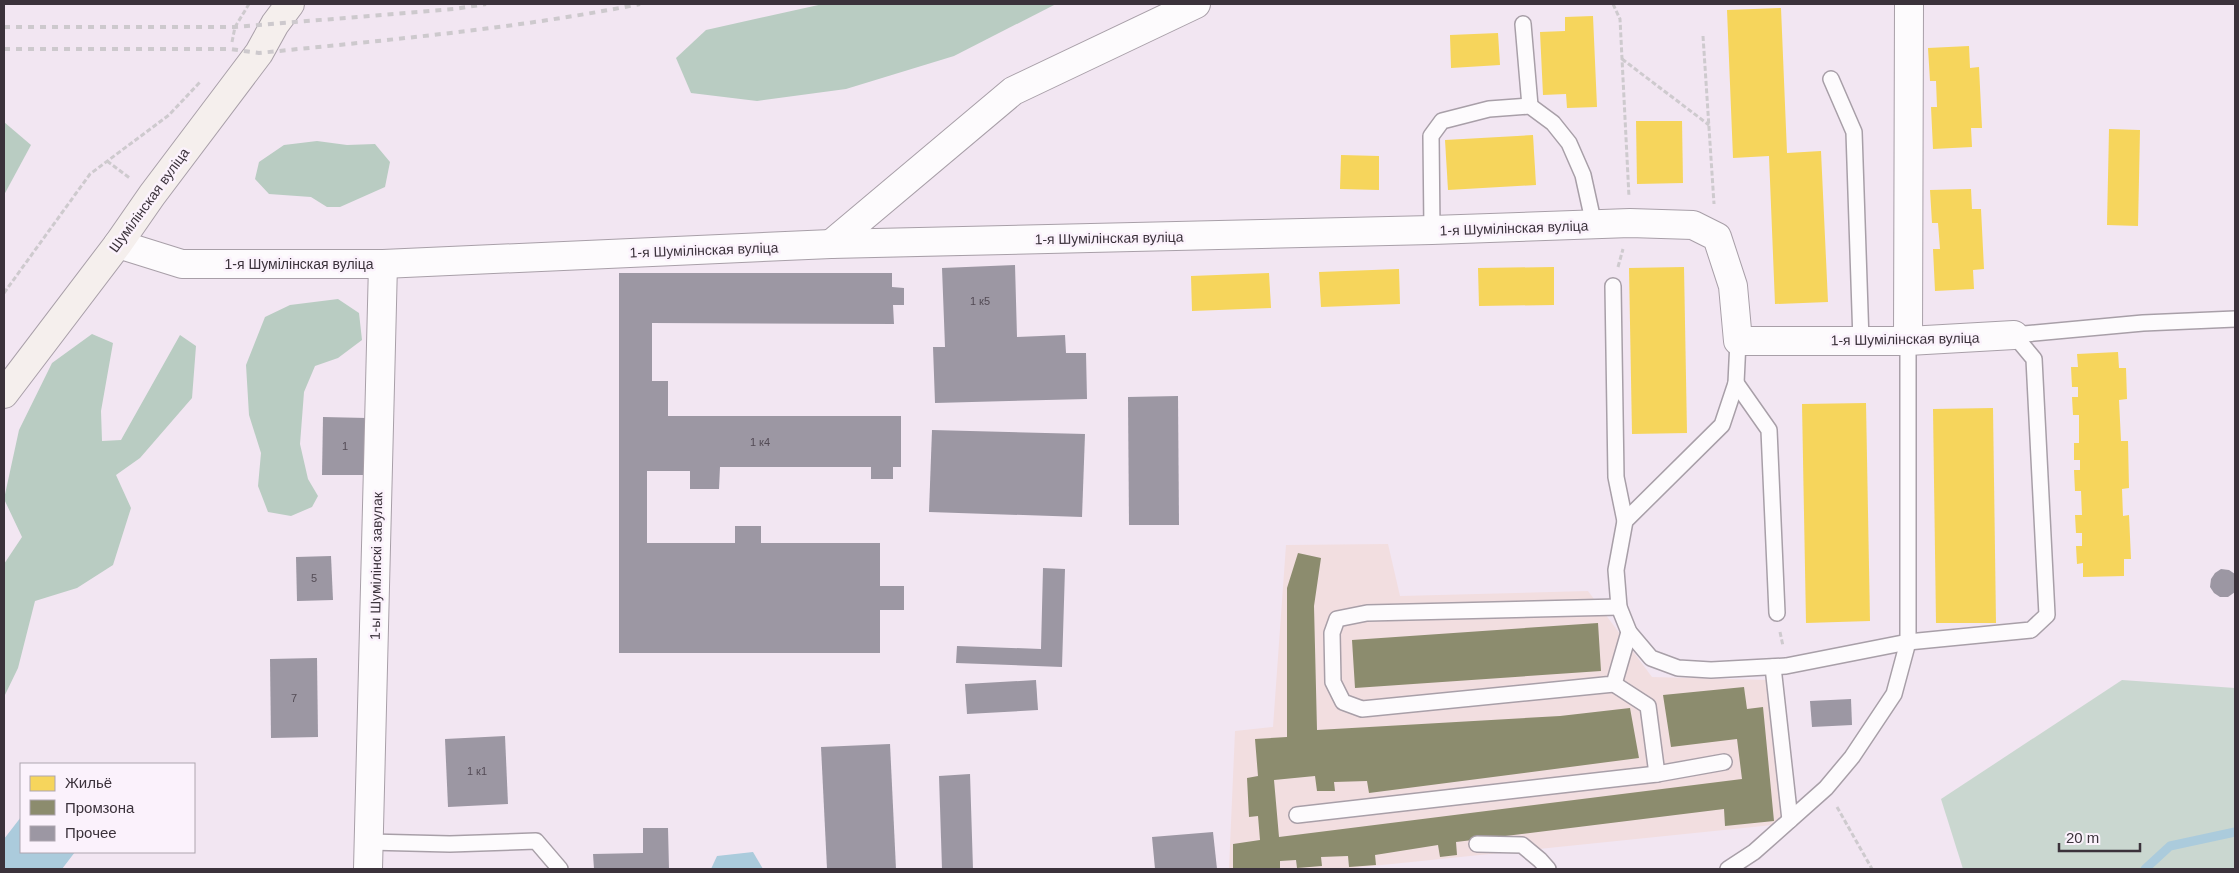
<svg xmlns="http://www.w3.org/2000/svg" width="2239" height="873" font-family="Helvetica,sans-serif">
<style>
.industrial{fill:#f2dee0}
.green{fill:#cad7d0}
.forest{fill:#b9ccc2}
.water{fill:#abcbdc}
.homes{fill:#f6d55c}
.industry{fill:#8c8c6e}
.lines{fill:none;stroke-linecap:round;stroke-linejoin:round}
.stream{stroke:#abcbdc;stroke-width:9}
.building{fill:#9c97a3}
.service-casing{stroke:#a89fa8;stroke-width:18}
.minor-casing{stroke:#a89fa8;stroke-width:30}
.secondary-casing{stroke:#a89fa8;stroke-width:30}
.path{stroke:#cecace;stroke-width:3;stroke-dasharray:5 2.5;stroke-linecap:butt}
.service{stroke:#fdfbfd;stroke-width:15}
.minor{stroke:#fdfbfd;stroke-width:28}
.secondary{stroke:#f5efed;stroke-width:28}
.rail{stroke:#cdc9cd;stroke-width:4;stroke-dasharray:6 6;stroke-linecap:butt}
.labels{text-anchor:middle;stroke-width:5;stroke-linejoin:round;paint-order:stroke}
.number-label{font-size:11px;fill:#534b55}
.street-label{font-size:14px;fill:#3b323b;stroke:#fbf2fc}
</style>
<rect width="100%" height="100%" fill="#f2e6f2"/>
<path class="industrial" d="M 1388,544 L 1400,596 L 1588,591 L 1652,677 L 1770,680 L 1783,824 L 1343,869 L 1229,869 L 1235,731 L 1273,727 L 1286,545 Z"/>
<path class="green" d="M 2122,680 L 2235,688 L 2235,869 L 1963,869 L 1941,799 Z"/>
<g class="forest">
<path d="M 823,4 L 1056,4 L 954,56 L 846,89 L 757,101 L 691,93 L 676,58 L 706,30 Z"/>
<path d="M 4,122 L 31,145 L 4,195 Z"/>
<path d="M 317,141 L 347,145 L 375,144 L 390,162 L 385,187 L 340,207 L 327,207 L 311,197 L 269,194 L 255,179 L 259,162 L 284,145 Z"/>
<path d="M 338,299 L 359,313 L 362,340 L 338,358 L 315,366 L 304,392 L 300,444 L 308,479 L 318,496 L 312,507 L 291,516 L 268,512 L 258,486 L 261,453 L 249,415 L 246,365 L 265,317 L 290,305 Z"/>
<path d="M 92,334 L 113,343 L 101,411 L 102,441 L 121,440 L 180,335 L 196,346 L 192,398 L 140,458 L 116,475 L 131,508 L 113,565 L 77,588 L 35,601 L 18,668 L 4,697 L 4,564 L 22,537 L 4,499 L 19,430 L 52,363 Z"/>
</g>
<g class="water">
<path d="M 21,817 L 21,852 L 75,852 L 62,869 L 4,869 L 4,839 Z"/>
<path d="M 753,852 L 763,869 L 711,869 L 717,856 Z"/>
</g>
<g class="homes">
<path d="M 1781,8 L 1787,153 L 1821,151 L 1828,302 L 1775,304 L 1769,156 L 1733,158 L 1727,10 Z"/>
<path d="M 1593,16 L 1597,107 L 1567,108 L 1566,94 L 1543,95 L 1540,32 L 1565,31 L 1565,17 Z"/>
<path d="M 1498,33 L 1500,65 L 1451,68 L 1450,35 Z"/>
<path d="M 1969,46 L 1970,68 L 1979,67 L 1982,128 L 1971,128 L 1972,147 L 1933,149 L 1931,107 L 1937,107 L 1936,81 L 1930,81 L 1928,48 Z"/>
<path d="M 1636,121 L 1682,121 L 1683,183 L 1637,184 Z"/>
<path d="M 2109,129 L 2140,130 L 2138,226 L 2107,225 Z"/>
<path d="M 1533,135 L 1536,185 L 1448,190 L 1445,140 Z"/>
<path d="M 1341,155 L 1379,156 L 1379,190 L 1340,189 Z"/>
<path d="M 1971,189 L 1972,209 L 1981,209 L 1984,269 L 1973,270 L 1974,289 L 1935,291 L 1933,249 L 1940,249 L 1938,223 L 1932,223 L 1930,190 Z"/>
<path d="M 1554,267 L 1554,305 L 1479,306 L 1478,268 Z"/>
<path d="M 1684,267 L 1687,433 L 1632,434 L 1629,268 Z"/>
<path d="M 1399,269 L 1400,304 L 1321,307 L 1319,272 Z"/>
<path d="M 1269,273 L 1271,308 L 1192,311 L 1191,276 Z"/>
<path d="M 2118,352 L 2119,368 L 2126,368 L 2127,399 L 2119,400 L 2121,441 L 2128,441 L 2129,488 L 2122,489 L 2123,516 L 2129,515 L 2131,559 L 2124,559 L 2124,576 L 2083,577 L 2083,563 L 2077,564 L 2076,546 L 2082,546 L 2082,533 L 2076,533 L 2075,515 L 2082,515 L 2081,491 L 2075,491 L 2074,470 L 2080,470 L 2080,460 L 2074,460 L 2074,443 L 2079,443 L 2079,415 L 2073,415 L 2072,397 L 2078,397 L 2078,387 L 2072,387 L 2071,367 L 2078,367 L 2077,354 Z"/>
<path d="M 1866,403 L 1870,621 L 1806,623 L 1802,404 Z"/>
<path d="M 1993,408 L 1996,623 L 1936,623 L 1933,409 Z"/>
</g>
<g class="industry">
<path d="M 1298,553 L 1321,558 L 1314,606 L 1317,730 L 1560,716 L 1630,708 L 1639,758 L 1369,793 L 1367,781 L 1334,782 L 1335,791 L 1317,791 L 1315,776 L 1274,780 L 1279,837 L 1742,779 L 1737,739 L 1671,747 L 1663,695 L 1744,687 L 1747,709 L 1763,707 L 1774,821 L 1725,826 L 1724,809 L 1456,842 L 1457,855 L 1440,857 L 1438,845 L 1375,855 L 1376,865 L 1349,867 L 1348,856 L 1321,857 L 1322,866 L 1297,868 L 1296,860 L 1280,861 L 1280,868 L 1233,869 L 1233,844 L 1260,840 L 1258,816 L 1249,817 L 1247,778 L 1258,776 L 1255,739 L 1287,737 L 1287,588 Z"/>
<path d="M 1598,623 L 1601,671 L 1355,688 L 1352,640 Z"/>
</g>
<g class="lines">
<path class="stream" d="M 2145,869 L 2170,846 L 2235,832"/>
</g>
<g class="building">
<path d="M 1015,265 L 1017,337 L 1065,335 L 1066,353 L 1086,353 L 1087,399 L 935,403 L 933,347 L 945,347 L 942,268 Z"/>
<path d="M 619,273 L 892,273 L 892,287 L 904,288 L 904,305 L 893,305 L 894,324 L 652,323 L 652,381 L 668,381 L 668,416 L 901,416 L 901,467 L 893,467 L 893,479 L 871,479 L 871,467 L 720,467 L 719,489 L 690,489 L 690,471 L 647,471 L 647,543 L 735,543 L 735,526 L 761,526 L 761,543 L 880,543 L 880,586 L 904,586 L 904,610 L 880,610 L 880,653 L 619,653 Z"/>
<path d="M 1178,396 L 1179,525 L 1129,525 L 1128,397 Z"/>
<path d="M 323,417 L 367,418 L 366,475 L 322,475 Z"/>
<path d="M 932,430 L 1085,434 L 1082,517 L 929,512 Z"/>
<path d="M 331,556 L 333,600 L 297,601 L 296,557 Z"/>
<path d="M 1043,568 L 1065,569 L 1062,667 L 956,663 L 957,646 L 1041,649 Z"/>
<path d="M 2221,569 L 2229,570 L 2235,574 L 2235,592 L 2228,597 L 2220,597 L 2214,593 L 2210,587 L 2211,579 L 2215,573 Z"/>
<path d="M 317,658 L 318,737 L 271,738 L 270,659 Z"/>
<path d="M 1036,680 L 1038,710 L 967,714 L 965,684 Z"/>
<path d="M 1851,699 L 1852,725 L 1812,727 L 1810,701 Z"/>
<path d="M 505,736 L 508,804 L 448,807 L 445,739 Z"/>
<path d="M 890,744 L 896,869 L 827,869 L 821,747 Z"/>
<path d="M 970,774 L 973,869 L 942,869 L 939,776 Z"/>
<path d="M 643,828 L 668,828 L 669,869 L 594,869 L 593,854 L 643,853 Z"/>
<path d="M 1213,832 L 1217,869 L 1155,869 L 1152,837 Z"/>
</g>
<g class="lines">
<g class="service-casing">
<g id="service">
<path d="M 1523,24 L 1530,106"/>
<path d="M 1831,79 L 1854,132 L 1861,341"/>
<path d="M 1432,230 L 1431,136 L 1442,121 L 1489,109 L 1530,106 L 1553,123 L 1569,143 L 1583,175 L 1594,225"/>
<path d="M 1613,286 L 1616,477 L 1625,521"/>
<path d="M 2014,335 L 2143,323 L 2235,319"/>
<path d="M 1738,341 L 1736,383 L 1722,425 L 1625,521 L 1616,570 L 1619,607 L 1629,632 L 1651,658 L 1678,668 L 1711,670 L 1786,666 L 1908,642 L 2031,630 L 2047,615 L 2034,359 L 2014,335"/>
<path d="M 1736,383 L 1769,430 L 1777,613"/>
<path d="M 1619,607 L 1367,613 L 1337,619 L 1332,633 L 1333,682 L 1343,702 L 1362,709 L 1614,684 L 1629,632"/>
<path d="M 1773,667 L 1790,820"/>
<path d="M 1614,684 L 1648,706 L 1657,774"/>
<path d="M 1297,815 L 1657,774 L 1724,762"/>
<path d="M 369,842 L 450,844 L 536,841 L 560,869"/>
<path d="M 1477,844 L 1522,845 L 1540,860 L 1548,869"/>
<path d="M 1728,869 L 1754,852 L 1826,788 L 1852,757 L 1894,694 L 1908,642 L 1908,341"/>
</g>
</g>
<g class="minor-casing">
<g id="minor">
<path d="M 118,244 L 182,264 L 383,264 L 831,244 L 1432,230 L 1630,223 L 1693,225 L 1717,237 L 1733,286 L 1738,341 L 1908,341 L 2014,335"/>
<path d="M 831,244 L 1013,91 L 1196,4"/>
<path d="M 1908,341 L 1909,4"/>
<path d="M 368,869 L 383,264"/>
</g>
</g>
<g class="secondary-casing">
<path id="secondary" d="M 4,394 L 118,244 L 152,195 L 259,53 L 275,24 L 290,4"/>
</g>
<g class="path">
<path d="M 1613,4 L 1620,19 L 1629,197"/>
<path d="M 1703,36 L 1714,204"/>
<path d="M 232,42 L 235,27 L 249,4"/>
<path d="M 1622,59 L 1709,125"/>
<path d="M 107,161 L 131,179"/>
<path d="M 1618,267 L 1623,249"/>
<path d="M 4,293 L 90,174 L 169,115 L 201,81"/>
<path d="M 1780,632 L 1783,646"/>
<path d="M 1837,807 L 1872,869"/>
</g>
<use href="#service" class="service"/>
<use href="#minor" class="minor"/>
<use href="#secondary" class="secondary"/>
<g class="rail">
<path d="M 4,27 L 235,27 L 454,9 L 486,4"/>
<path d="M 4,49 L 230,49 L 259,53 C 386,40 515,29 640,4"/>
</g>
</g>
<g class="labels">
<g class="number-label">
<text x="980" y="305">1 к5</text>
<text x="760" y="446">1 к4</text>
<text x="345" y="450">1</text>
<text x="314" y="582">5</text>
<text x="294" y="702">7</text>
<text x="477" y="775">1 к1</text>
</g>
<g class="street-label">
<text transform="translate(149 200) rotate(-54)" y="5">Шумілінская вуліца</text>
<text transform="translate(1514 228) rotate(-2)" y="5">1-я Шумілінская вуліца</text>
<text transform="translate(1109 238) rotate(-1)" y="5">1-я Шумілінская вуліца</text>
<text transform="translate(704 250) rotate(-2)" y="5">1-я Шумілінская вуліца</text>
<text x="299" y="269">1-я Шумілінская вуліца</text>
<text transform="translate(1905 339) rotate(-1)" y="5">1-я Шумілінская вуліца</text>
<text transform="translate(376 566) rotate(-89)" y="5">1-ы Шумілінскі завулак</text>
</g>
</g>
<rect width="2239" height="873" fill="none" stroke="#3b323b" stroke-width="10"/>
<rect x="20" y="763" width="175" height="90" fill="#fbf2fc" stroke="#aea5af"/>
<rect x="30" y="776" width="25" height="15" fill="#f6d55c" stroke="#aea5af"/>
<text x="65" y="788" font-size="15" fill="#3b323b">Жильё</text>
<rect x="30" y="800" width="25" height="15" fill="#8c8c6e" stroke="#aea5af"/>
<text x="65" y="813" font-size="15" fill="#3b323b">Промзона</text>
<rect x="30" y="826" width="25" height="15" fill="#9c97a3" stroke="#aea5af"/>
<text x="65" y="838" font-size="15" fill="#3b323b">Прочее</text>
<path d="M2059 843v8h81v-8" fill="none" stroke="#3b323b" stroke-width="2.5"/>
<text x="2066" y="843" font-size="15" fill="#3b323b" stroke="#fbf2fc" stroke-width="4" paint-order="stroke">20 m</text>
</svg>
